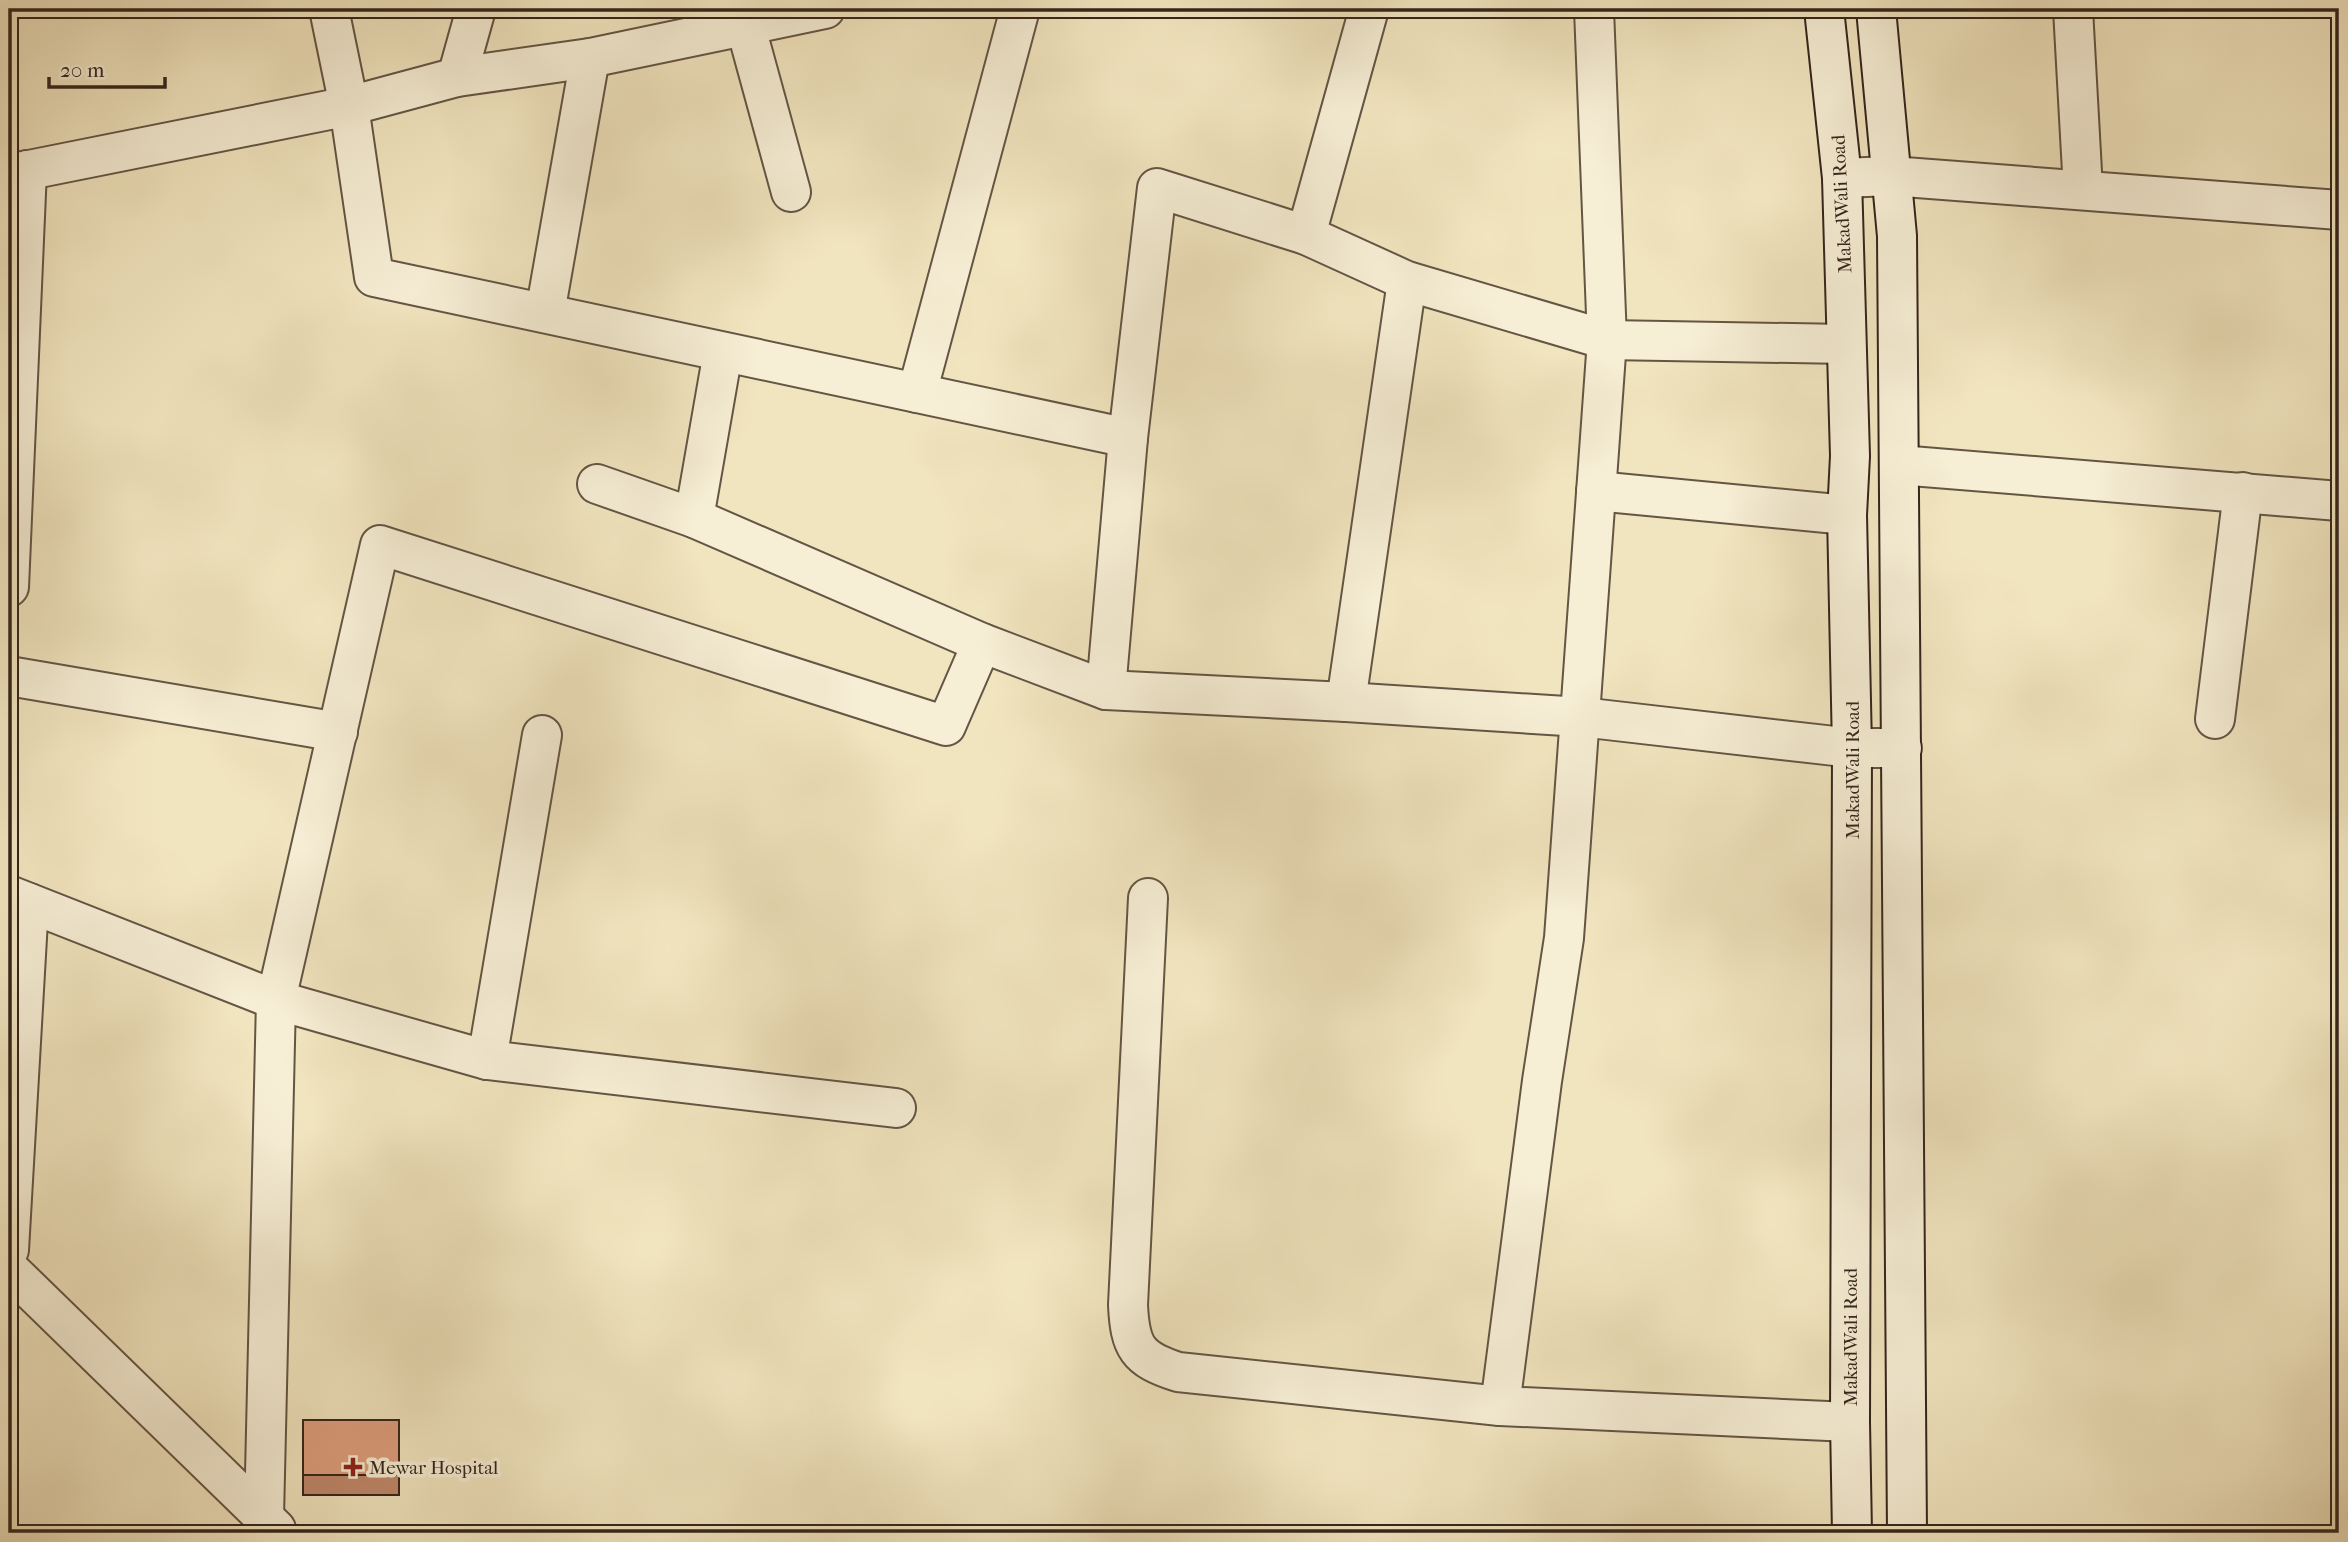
<svg xmlns="http://www.w3.org/2000/svg" width="2348" height="1542" font-family="'IM FELL French Canon',serif">
<style>
.lines{fill:none;stroke-linecap:round;stroke-linejoin:round}
.street-casing{stroke:#645545;stroke-width:42}
.secondary-casing{stroke:#35251c;stroke-width:42}
.street{stroke:#f6eed5;stroke-width:38}
.secondary{stroke:#f6eed5;stroke-width:38}
.wall{fill:#bf886c;stroke:#35251c;stroke-width:2}
.building{fill:#de9e7d;stroke:#35251c;stroke-width:2}
.poi-dot{fill:#8f2418;stroke:#f6eed5;stroke-width:2.5}
.labels{text-anchor:middle;stroke-width:7;stroke-linejoin:round;paint-order:stroke}
.street-label{font-size:19px;fill:#35251c;stroke:#f6eed5}
.poi-label{font-size:19px;fill:#35251c;stroke:#f6eed5;text-anchor:start}
</style>
<rect width="100%" height="100%" fill="#f1e5bf"/>
<filter id="stains"><feTurbulence type="fractalNoise" baseFrequency=".00286" numOctaves="4"/><feColorMatrix values="0 0 0 0 .2 0 0 0 0 .09 0 0 0 0 .02 0 0 0 .5 -.17"/></filter>
<radialGradient id="worn" r=".72"><stop offset=".6" stop-color="#630" stop-opacity="0"/><stop offset="1" stop-color="#630" stop-opacity=".3"/></radialGradient>
<g class="lines">
<g class="street-casing">
<g id="street">
<path d="M 329,9 L 349,106 L 374,277 L 1128,438"/>
<path d="M 2073,9 L 2083,190"/>
<path d="M 745,24 L 791,192"/>
<path d="M 457,77 L 476,9"/>
<path d="M 9,174 L 349,106 L 457,77 L 590,58 L 825,9"/>
<path d="M 1842,178 L 1891,176 L 2339,210"/>
<path d="M 1306,235 L 1369,9"/>
<path d="M 545,313 L 590,58"/>
<path d="M 917,393 L 1020,9"/>
<path d="M 1899,465 L 2339,501"/>
<path d="M 597,484 L 694,518 L 982,643 L 1106,690 L 1346,702 L 1581,717 L 1852,748 L 1902,748"/>
<path d="M 1596,491 L 1847,515"/>
<path d="M 694,518 L 723,352"/>
<path d="M 9,587 L 27,170"/>
<path d="M 9,676 L 338,732"/>
<path d="M 1106,690 L 1128,438 L 1157,188 L 1306,235 L 1407,281 L 1607,340 L 1846,344"/>
<path d="M 1346,702 L 1407,281"/>
<path d="M 2215,719 L 2243,492"/>
<path d="M 9,895 L 276,1000 L 487,1060 L 896,1108"/>
<path d="M 1148,898 L 1128,1305 C 1130,1347 1137,1359 1178,1372 L 1500,1406 L 1850,1422"/>
<path d="M 487,1060 L 542,735"/>
<path d="M 9,1250 L 29,903"/>
<path d="M 9,1269 L 276,1529"/>
<path d="M 1500,1406 L 1542,1081 L 1564,938 L 1607,340 L 1594,9"/>
<path d="M 264,1517 L 276,1000 L 380,545 L 946,726 L 982,643"/>
</g>
</g>
<g class="secondary-casing">
<g id="secondary">
<path d="M 1824,9 L 1842,178 L 1850,456 L 1847,515 L 1852,748 L 1850,1422 L 1852,1533"/>
<path d="M 1876,9 L 1897,236 L 1907,1533"/>
</g>
</g>
<use href="#street" class="street"/>
<use href="#secondary" class="secondary"/>
</g>
<rect class="wall" x="303" y="1420" width="96" height="75"/>
<rect class="building" x="303" y="1420" width="96" height="55"/>
<path class="poi-dot" d="M349.5 1456.5h7v7h7v7h-7v7h-7v-7h-7v-7h7z"/>
<g class="labels">
<g class="street-label">
<text transform="translate(1841 204) rotate(-93)" y="7">MakadWali Road</text>
<text transform="translate(1852 770) rotate(-90)" y="7">MakadWali Road</text>
<text transform="translate(1850 1337) rotate(-90)" y="7">MakadWali Road</text>
</g>
<g class="poi-label">
<text x="369" y="1474">Mewar Hospital</text>
</g>
</g>
<rect width="2348" height="1542" fill="none" stroke="#f1e5bf" stroke-width="35"/>
<rect x="10" y="10" width="2327" height="1521" fill="none" stroke="#35251c" stroke-width="3.5"/>
<rect x="18" y="18" width="2313" height="1507" fill="none" stroke="#35251c" stroke-width="2"/>
<path d="M49 77v10h116v-10" fill="none" stroke="#35251c" stroke-width="3.5"/>
<text x="60" y="77" font-size="21" fill="#35251c" stroke="#f6eed5" stroke-width="5" paint-order="stroke">20 m</text>
<rect width="100%" height="100%" filter="url(#stains)"/>
<rect width="100%" height="100%" fill="url(#worn)"/>
</svg>
